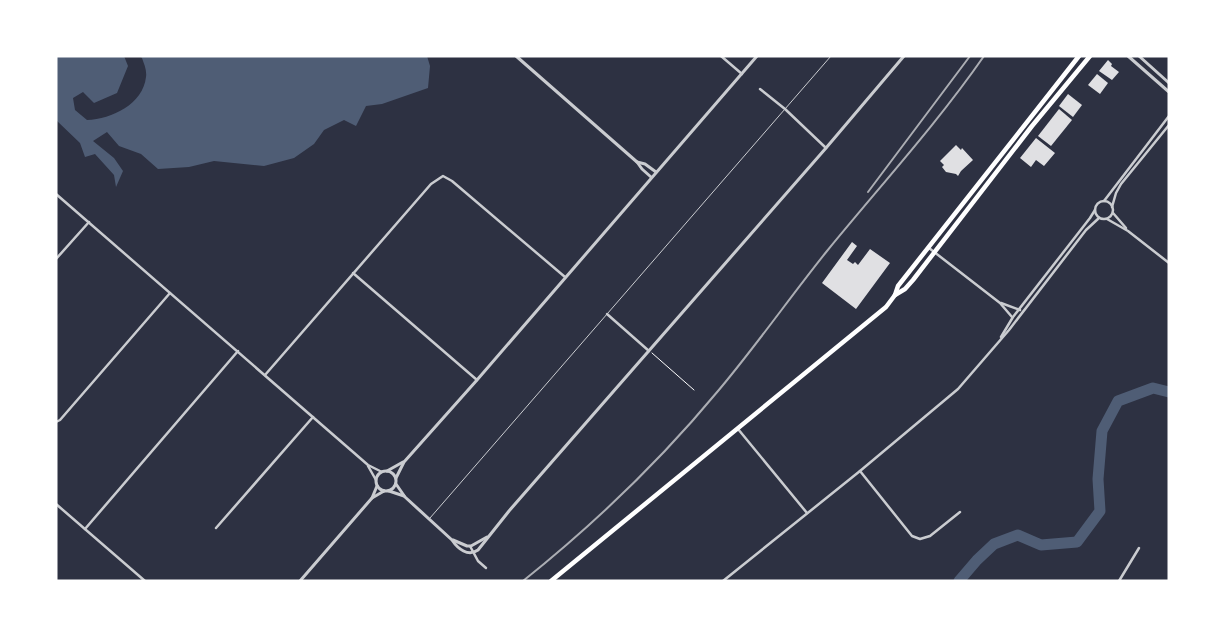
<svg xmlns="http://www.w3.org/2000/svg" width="1225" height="637" font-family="'Public Sans',sans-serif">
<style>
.water{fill:#4f5d75}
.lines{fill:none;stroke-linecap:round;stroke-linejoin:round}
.river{stroke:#4f5d75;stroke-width:11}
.building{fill:#e0e0e3}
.path{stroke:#fff;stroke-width:1}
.service{stroke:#caccd0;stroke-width:1}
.minor{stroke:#caccd0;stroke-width:2.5}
.tertiary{stroke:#caccd0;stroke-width:3}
.trunk{stroke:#fff;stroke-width:4.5}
.rail{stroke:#abadb3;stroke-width:2}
</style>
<rect width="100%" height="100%" fill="#2d3142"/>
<path class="water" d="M 56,56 L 124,56 L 128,66 L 117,93 L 94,103 L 83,92 L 73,98 L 75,110 L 87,120 C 112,119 143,104 146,77 C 147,70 144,64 142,58 L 140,56 L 427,56 L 430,66 L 428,88 L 382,104 L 366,106 L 356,126 L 344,120 L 324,130 L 314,144 L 294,158 L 264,166 L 214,161 L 189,167 L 158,169 L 141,154 L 119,146 L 107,132 L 93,141 L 114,158 L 123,171 L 116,187 L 114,175 L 95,154 L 85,157 L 80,143 L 56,120 Z"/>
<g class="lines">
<path class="river" d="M 959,581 L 977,560 L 994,544 L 1018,535 L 1041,545 L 1077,542 L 1100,511 L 1098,479 L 1102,431 L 1118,401 L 1153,388 L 1169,392"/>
</g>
<g class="building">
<path d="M 1108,60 L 1112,64 L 1111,66 L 1119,72 L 1112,80 L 1099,71 Z"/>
<path d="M 1097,74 L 1108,83 L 1100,94 L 1088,85 Z"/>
<path d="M 1068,94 L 1082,105 L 1073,117 L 1059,106 Z"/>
<path d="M 1059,109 L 1072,120 L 1051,146 L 1038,136 Z"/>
<path d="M 1036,138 L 1055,153 L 1044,166 L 1036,160 L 1031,167 L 1020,158 Z"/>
<path d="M 956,145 L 961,150 L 962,148 L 973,160 L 961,171 L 958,176 L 956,174 L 946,172 L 942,167 L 944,165 L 940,161 Z"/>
<path d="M 852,242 L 857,246 L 847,260 L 853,264 L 855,262 L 858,265 L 870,249 L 890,263 L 856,309 L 822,283 Z"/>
</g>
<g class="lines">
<path class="path" d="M 652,353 L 694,390"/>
<path class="service" d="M 430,518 L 831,56"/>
<g class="minor">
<path d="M 721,56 L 742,74"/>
<path d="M 760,89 L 785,109 L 826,148"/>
<path d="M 56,194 L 368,465 L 382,472"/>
<path d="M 1104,201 L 1169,116"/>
<circle cx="1104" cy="210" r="9"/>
<path d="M 1112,207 L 1116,193 L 1121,184 L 1169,125"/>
<path d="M 1113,213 L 1126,228"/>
<path d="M 1107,219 L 1128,231 L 1169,263"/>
<path d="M 929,248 L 1000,303 L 1012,317"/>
<path d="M 56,259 L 89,222"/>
<path d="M 353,273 L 477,380"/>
<path d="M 1001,303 L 1020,310"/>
<path d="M 607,314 L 649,351"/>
<path d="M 1001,337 L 1013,317 L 1090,218 L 1095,210"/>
<path d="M 265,375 L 431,184 L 443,176 L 452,181 L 565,277"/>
<path d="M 56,422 L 60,420 L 170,293"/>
<path d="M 738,429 L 807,513"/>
<path d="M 368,466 L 376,480"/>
<path d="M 860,471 L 912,536 L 920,539 L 930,536 L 960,512"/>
<path d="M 56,504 L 145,581"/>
<path d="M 216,528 L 313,417"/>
<path d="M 85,529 L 238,351"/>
<path d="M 470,546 L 478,561 L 486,568"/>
<path d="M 723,581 L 860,471 L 958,389 L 1009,330 L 1086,230 L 1099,218"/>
<path d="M 1119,581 L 1139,548"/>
</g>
<g class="tertiary">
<path d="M 516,56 L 637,162 L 642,169 L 651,177"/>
<path d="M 1128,56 L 1169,92"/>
<path d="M 1139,56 L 1169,83"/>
<path d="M 637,162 L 645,164 L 656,172"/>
<circle cx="386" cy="481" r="10"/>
<path d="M 387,471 L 403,462"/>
<path d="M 396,478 L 404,462 L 477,380 L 757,56"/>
<path d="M 396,484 L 405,497 L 452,540 C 458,549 468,557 478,550 L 509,511 L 826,148 L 904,56"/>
<path d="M 389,491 L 404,496"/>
<path d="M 372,498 L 384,491"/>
<path d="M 453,540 L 467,546 L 471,546 L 487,537"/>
<path d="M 300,581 L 372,498 L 377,486"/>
</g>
<g class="trunk">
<path d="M 895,295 L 905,289 L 913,280 L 1032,126 L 1090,56"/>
<path d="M 551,581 L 886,307 L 895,295 L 898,286 L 1079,56"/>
</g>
<g class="rail">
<path d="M 868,192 L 970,56"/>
<path d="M 523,581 C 593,525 660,461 718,391 C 756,346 790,297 827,251 C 880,186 936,125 984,56"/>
</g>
</g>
<rect width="1225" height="637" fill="none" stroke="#ffffff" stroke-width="115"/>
</svg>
